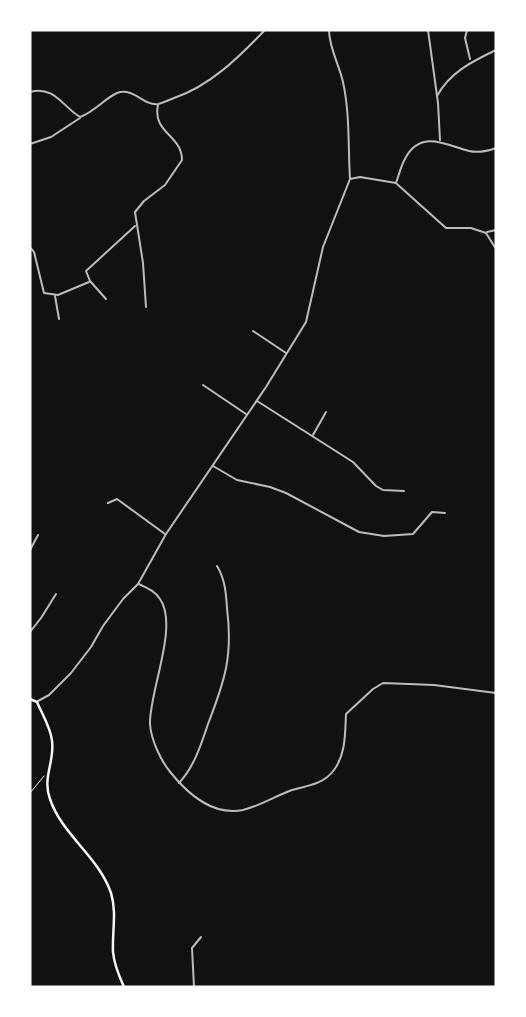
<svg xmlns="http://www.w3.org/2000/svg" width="526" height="1017" font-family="'Asap Condensed',sans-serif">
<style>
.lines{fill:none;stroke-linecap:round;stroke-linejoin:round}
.path{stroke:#f5f5f5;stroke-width:1}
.minor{stroke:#bcbcbc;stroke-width:2}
.tertiary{stroke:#bcbcbc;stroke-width:2}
.secondary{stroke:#f5f5f5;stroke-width:2.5}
</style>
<rect width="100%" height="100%" fill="#111"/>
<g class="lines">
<path class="path" d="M 30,793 L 44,776"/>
<g class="minor">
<path d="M 329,30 C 329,48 339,64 343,82 C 350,114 348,147 350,179"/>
<path d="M 428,30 L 438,103 L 440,140"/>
<path d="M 467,30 L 465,38 L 470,59"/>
<path d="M 473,30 L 478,30"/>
<path d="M 30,92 C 54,85 63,107 80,117 C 94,112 104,99 117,93 C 134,87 143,106 158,104 C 163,103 169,100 174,98 C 210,86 239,57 265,30"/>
<path d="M 437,96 C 450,72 473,61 496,50"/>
<path d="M 30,144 L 51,137 L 80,118"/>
<path d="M 397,184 L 446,228 L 471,228 L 486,233 L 496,249"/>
<path d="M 487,232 L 496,230"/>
<path d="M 30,247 L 34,252 L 44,293 L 58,295 L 89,282"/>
<path d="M 55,296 L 59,319"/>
<path d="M 106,299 L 90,281 L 86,271 L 135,226"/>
<path d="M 146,307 L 143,263 L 135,212 L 144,201 L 165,185 L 182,160 C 182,135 152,133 158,105"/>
<path d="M 253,331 L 286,353"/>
<path d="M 203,385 L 246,414"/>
<path d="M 257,401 L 353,462 L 376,486 L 383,490 L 404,491"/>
<path d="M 313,435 L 326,412"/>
<path d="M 213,466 L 237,480 L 270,487 L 286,493 L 359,532 L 384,536 L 413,534 L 432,512 L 445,513"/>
<path d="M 108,503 L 117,499 L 165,534"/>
<path d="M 30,550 L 38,535"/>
<path d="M 139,584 C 147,588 155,591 160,599 C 179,626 149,692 150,724 C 151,740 161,761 171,773 C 188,794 213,816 243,810 C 260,806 275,796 292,790 C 307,786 324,784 334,770 C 346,754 345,733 346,714 L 373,689 L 383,683 L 434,685 L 496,693"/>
<path d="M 30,632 L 41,618 L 56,594"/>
<path d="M 179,783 C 194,767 201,745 208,724 C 225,680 233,656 227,608 C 226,593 225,579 217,566"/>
<path d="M 194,987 L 192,948 L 201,937"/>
</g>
<path class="tertiary" d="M 38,701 L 49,695 L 71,673 L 91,647 L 103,626 L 123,599 L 138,584 L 166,534 L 266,387 L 306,322 L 323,247 L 350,179 L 360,177 L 396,183 C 399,175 401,165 406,157 C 422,129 448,146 469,151 C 478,153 488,151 496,148"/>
<path class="secondary" d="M 30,699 L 37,702 C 42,714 51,728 52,741 C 55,761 42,778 50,799 C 62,835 99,857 111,893 C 117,912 112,932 113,952 C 114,964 119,976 124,987"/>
</g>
<rect width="526" height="1017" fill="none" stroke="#ffffff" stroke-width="63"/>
</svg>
